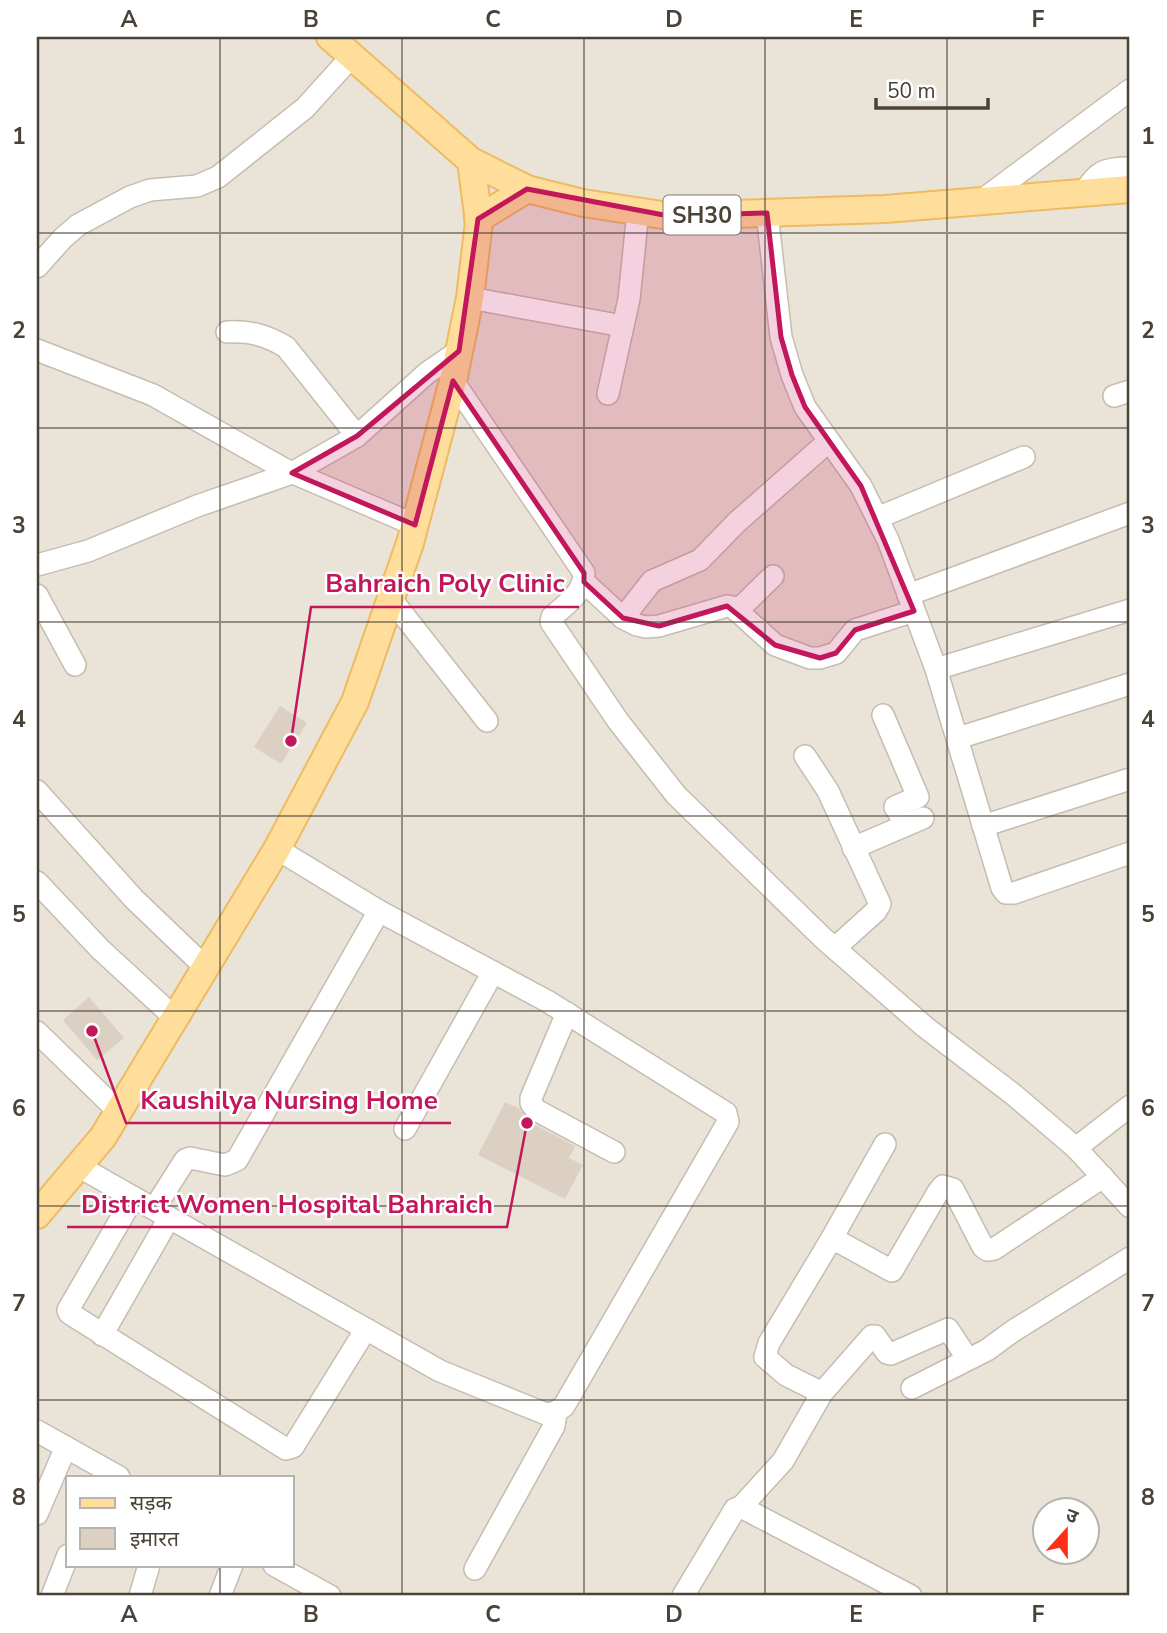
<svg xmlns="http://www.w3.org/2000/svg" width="1167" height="1633" font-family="'Nunito Sans','Noto Sans Devanagari',sans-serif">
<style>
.residential{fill:#eae4d8;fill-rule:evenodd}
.building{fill:#dcd0c2}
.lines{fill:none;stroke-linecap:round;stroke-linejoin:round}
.minor-casing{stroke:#c6bcaf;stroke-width:24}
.major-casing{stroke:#edbb62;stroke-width:30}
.minor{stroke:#fff;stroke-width:21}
.major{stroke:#ffdd9b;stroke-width:26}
.marked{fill:#c2185b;fill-opacity:0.2;stroke:#c2185b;stroke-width:5;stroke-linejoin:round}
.grid{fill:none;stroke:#4b4237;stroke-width:2;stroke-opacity:0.55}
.labels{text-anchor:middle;stroke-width:5;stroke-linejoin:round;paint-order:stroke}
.shield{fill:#fff;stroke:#817b73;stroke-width:2}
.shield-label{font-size:23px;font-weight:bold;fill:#4b4237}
.leader{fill:none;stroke:#c2185b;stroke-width:2.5}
.callout-dot{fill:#c2185b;stroke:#fff;stroke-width:2.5}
.callout-label{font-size:26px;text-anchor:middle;font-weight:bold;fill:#c2185b;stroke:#fff;stroke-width:5;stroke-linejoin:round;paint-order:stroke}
.neatline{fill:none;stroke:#4b4237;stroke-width:2.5}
.grid-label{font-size:23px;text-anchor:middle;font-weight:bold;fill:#4b4237}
</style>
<rect width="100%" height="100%" fill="#f6f2ea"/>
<path class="residential" d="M 37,37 L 1130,37 L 1130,1596 L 37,1596 ZM 68,1477 L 292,1477 L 292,1565 L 68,1565 ZM 1044,1510 L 1086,1510 L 1086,1552 L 1044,1552 Z"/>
<g class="building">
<path d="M 280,706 L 307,723 L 281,764 L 254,747 Z"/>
<path d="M 89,997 L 124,1038 L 97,1060 L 63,1020 Z"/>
<path d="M 505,1102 L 520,1109 L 530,1122 L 575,1146 L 569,1158 L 583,1165 L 565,1199 L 478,1155 Z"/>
</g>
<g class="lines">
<g class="minor-casing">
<g id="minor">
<path d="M 1084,193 C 1097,171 1104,168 1130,168"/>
<path d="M 981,201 L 1130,90"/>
<path d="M 767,213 L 781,337 L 792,375 L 805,407 L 861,486 L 888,540 L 936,669 L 1002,888 L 1006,893 L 1014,893 L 1130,853"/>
<path d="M 37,267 L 63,238 L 78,225 L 130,197 L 150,190 L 197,186 L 218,177 L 305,108 L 352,56"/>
<path d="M 470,298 L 623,326"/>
<path d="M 227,332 C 250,331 266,335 286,347 L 357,436"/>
<path d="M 37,350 L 153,395 L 284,469 L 415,525"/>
<path d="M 453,381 L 584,573 C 584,593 566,604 552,617 L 551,622 L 618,721 L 676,795 L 824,939 L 925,1027 L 1014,1095 L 1076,1148 L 1130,1106"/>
<path d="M 608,394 L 629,299 L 638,211"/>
<path d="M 1114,396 L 1130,391"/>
<path d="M 877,518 L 1024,457"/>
<path d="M 37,565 L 88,551 L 197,506 L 292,473 L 357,436 L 427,373 L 459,351"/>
<path d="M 584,582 L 623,618 L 637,625 L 646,627 L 659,626 L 727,606 L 733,607 L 775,645 L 810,658 L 820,658 L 836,653 L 855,630 L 914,611"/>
<path d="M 37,595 L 75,665"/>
<path d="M 908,595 L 1130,513"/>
<path d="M 391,599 L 487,721"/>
<path d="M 737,611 L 773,576"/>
<path d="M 623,618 L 652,581 L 700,560 L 737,522 L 829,441"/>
<path d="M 936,669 L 1130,610"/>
<path d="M 883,715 L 918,797 L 895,807 L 906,825"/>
<path d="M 958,738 L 1130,684"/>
<path d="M 805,756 L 828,791 L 880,904 L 876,911 L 835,948"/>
<path d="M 37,791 L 134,899 L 205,967"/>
<path d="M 983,826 L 1130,779"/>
<path d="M 853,848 L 923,818"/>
<path d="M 37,882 L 100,949 L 175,1018"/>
<path d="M 567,1013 L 531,1098 L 531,1103 L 536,1110 L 614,1152"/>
<path d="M 37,1032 L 118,1111"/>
<path d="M 405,1129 L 493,972"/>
<path d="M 1076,1148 L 1130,1207"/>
<path d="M 78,1166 L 440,1371 L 546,1414 L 556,1412 L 564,1406 L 728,1122 L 726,1113 L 547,1001 L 379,911 L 277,849"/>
<path d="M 133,1198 L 68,1310 L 69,1313 L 286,1449 L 293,1447 L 366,1329"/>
<path d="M 154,1209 L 185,1160 L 190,1158 L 225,1165 L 237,1160 L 379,911"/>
<path d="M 832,1238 L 892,1271 L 938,1192 L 943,1186 L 953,1189 L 983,1247 L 987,1250 L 994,1249 L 1103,1177"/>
<path d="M 102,1335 L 169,1218"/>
<path d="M 912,1388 L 987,1350 L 1013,1331 L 1130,1258"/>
<path d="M 822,1393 L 786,1375 L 765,1357 L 769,1343 L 832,1238 L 885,1144"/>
<path d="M 37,1431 L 119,1477"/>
<path d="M 741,1507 L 783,1461 L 822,1393 L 872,1336 L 875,1336 L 887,1353 L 891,1354 L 948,1329 L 967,1358"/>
<path d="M 37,1514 L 66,1447"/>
<path d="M 274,1565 L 330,1596"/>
<path d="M 475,1569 L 554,1426 L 556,1412"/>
<path d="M 52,1596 L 68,1555"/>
<path d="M 140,1596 L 149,1565"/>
<path d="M 220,1596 L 232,1565"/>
<path d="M 683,1596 L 735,1509 L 741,1507 L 911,1596"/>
</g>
</g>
<g class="major-casing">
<g id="major">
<path d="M 330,37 L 471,161 L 527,189 L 583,203 L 669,216 L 885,209 L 1130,189"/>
<path d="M 478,219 L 527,189"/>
<path d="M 37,1215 L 103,1137 L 277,849 L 355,702 L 410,543 L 453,381 L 470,298 L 479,222 L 471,161"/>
</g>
</g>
<use href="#minor" class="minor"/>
<use href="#major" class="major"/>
</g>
<path class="marked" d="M 527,189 L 669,216 L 767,213 L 781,337 L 792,375 L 805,407 L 861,486 L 914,611 L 855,630 L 836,653 L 820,658 L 775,645 L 727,606 L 659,626 L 623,618 L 584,582 L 584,573 L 453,381 L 415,525 L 292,473 L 357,436 L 459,351 L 478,219 Z"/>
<path class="grid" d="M 220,37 L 220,1477M 402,37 L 402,1596M 584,37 L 584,1596M 765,37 L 765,1596M 947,37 L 947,1596M 37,233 L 1130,233M 37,428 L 1130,428M 37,622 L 1130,622M 37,816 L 1130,816M 37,1011 L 1130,1011M 37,1206 L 1130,1206M 37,1400 L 1130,1400M 220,1565 L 220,1596"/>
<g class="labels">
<rect class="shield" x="663.5" y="195.5" width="77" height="39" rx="5"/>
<g class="shield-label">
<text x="702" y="223">SH30</text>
</g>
</g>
<path class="leader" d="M291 741L311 607H579M92 1031L126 1123H451M527 1123L507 1227H67"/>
<g class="callout-dot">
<circle cx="291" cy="741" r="7"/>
<circle cx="92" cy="1031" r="7"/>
<circle cx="527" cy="1123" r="7"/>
</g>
<g class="callout-label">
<text x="445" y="592">Bahraich Poly Clinic</text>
<text x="289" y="1109">Kaushilya Nursing Home</text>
<text x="287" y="1213">District Women Hospital Bahraich</text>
</g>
<rect width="1167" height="1633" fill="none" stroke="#ffffff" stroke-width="77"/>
<rect x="66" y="1476" width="228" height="91" fill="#ffffff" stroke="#b7b3af" stroke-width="2"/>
<rect x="80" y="1498" width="35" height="10" fill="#ffdd9b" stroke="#b7b3af" stroke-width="2"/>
<text x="130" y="1510" font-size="21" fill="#4b4237">सड़क</text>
<rect x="80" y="1528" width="35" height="21" fill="#dcd0c2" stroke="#b7b3af" stroke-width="2"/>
<text x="130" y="1546" font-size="21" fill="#4b4237">इमारत</text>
<g transform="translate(1066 1531) rotate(21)"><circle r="33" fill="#ffffff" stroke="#b7b3af" stroke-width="2"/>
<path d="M0-5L12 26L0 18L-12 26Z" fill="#ff2e19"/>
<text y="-10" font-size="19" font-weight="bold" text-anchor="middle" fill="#4b4237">उ</text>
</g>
<path d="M876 98v10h112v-10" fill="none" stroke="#4b4237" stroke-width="3.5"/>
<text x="887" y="98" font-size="21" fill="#4b4237" stroke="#ffffff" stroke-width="5" paint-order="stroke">50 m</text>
<rect x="38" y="38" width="1090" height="1556" class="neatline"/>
<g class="grid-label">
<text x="129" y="27">A</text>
<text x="311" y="27">B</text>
<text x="493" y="27">C</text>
<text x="674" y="27">D</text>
<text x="856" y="27">E</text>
<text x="1038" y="27">F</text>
<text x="19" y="144">1</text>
<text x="1148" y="144">1</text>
<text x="19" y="338">2</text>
<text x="1148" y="338">2</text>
<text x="19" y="533">3</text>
<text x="1148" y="533">3</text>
<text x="19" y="727">4</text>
<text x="1148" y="727">4</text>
<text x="19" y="922">5</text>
<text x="1148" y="922">5</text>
<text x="19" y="1116">6</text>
<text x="1148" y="1116">6</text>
<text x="19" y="1311">7</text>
<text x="1148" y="1311">7</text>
<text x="19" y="1505">8</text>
<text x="1148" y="1505">8</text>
<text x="129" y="1622">A</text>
<text x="311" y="1622">B</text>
<text x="493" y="1622">C</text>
<text x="674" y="1622">D</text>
<text x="856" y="1622">E</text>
<text x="1038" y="1622">F</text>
</g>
</svg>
